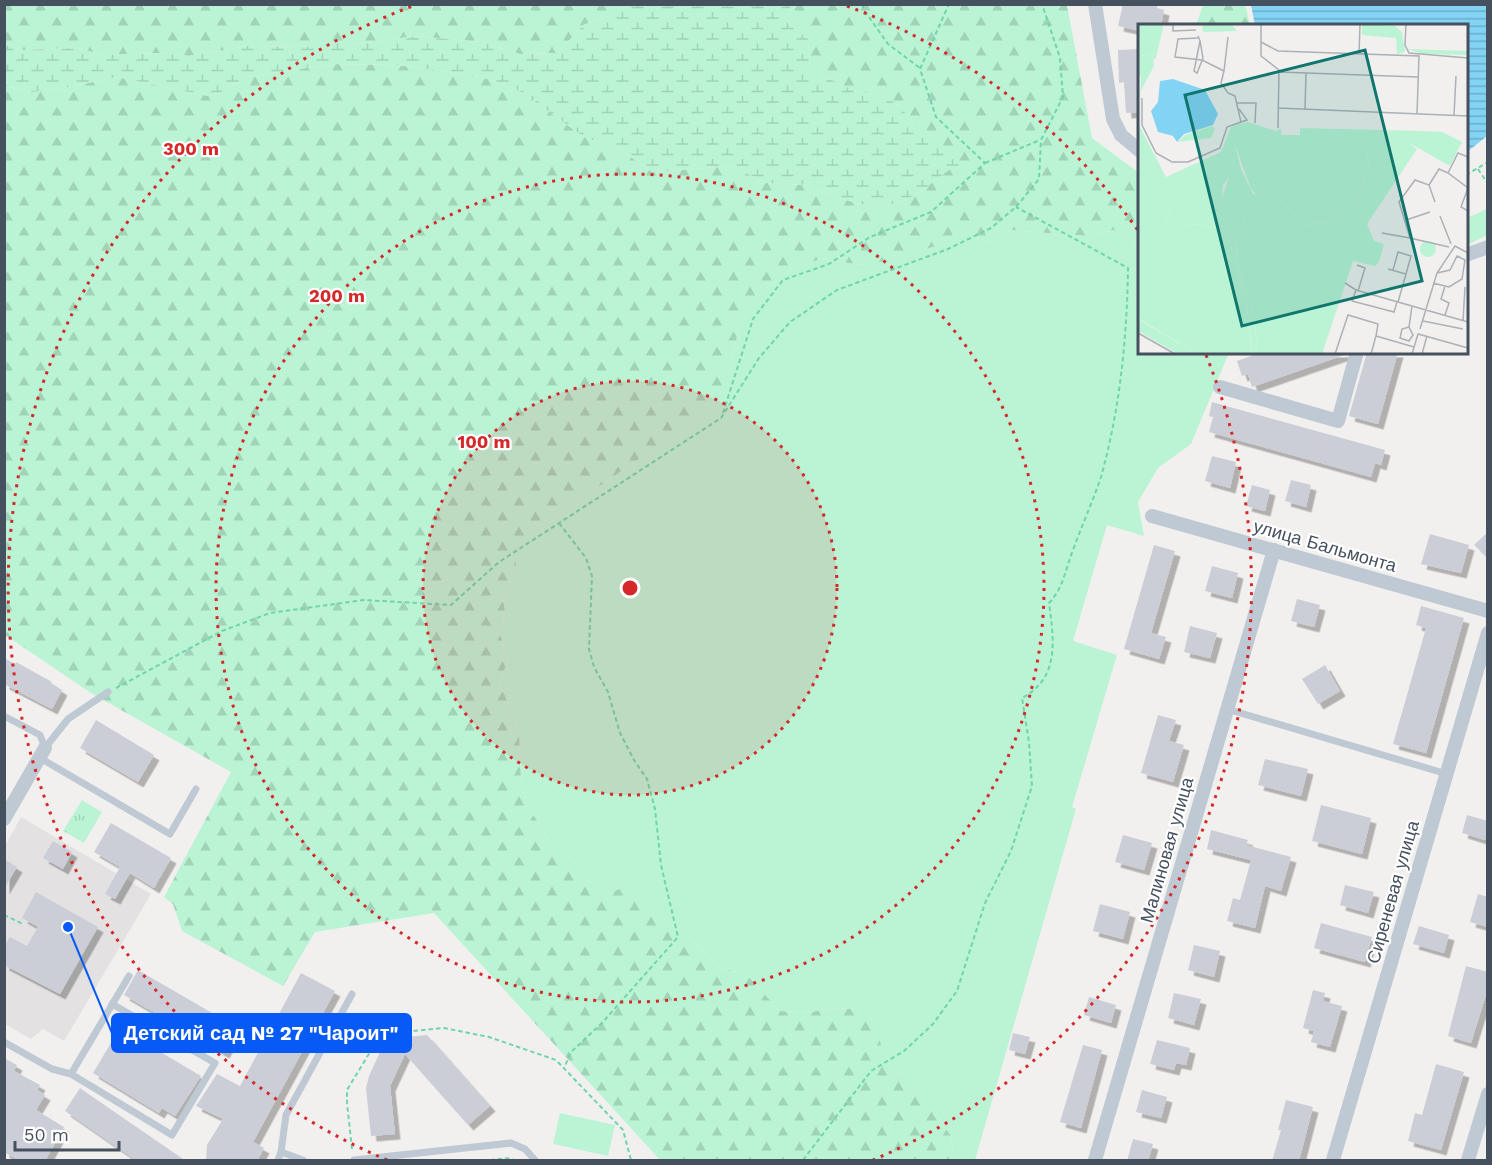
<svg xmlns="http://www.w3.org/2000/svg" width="1492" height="1165" font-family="'Work Sans',sans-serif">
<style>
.education{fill:#e3e1e1}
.green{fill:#baf4d5}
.forest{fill:url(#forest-firs)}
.wetland{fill:url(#wetland-marsh)}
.park{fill:url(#park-tufts)}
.water{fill:url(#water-rules)}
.building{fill:#cbced6;filter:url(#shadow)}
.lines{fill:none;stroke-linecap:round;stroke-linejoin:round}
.path{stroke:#6fd5ab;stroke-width:2;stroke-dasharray:4.5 3;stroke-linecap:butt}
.service{stroke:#bfc9d3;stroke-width:7}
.minor{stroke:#bfc9d3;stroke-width:14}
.ring{fill:none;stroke:#d62828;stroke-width:3;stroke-dasharray:3 6}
.labels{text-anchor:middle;stroke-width:4.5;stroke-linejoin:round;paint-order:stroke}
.street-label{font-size:18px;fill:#46515f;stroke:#fff}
.inset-road{fill:none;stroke:#adb0b5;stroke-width:1.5}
.view{fill:#0f766e;fill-opacity:0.15;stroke:#0f766e;stroke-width:3}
.inset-edge{fill:none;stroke:#46515f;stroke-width:3}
.centre{fill:#d62828;stroke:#fff;stroke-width:3}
.ring-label{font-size:18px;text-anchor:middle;font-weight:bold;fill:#d62828;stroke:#fff;stroke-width:4.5;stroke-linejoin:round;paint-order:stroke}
.leader{fill:none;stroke:#075af5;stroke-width:2}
.callout-dot{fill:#075af5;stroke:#fff;stroke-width:2}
.callout{fill:#075af5;stroke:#075af5;stroke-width:2}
.callout-label{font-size:20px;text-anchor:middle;font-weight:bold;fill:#fff}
</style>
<defs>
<pattern id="forest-firs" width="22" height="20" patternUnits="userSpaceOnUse" patternTransform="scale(1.5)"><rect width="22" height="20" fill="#baf4d5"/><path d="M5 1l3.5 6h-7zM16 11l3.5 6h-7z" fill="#a1d3b9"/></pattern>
<pattern id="wetland-marsh" width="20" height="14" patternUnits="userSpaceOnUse" patternTransform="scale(1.5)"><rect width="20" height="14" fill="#baf4d5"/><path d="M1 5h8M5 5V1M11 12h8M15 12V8" fill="none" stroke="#a1d3b9"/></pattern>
<pattern id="park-tufts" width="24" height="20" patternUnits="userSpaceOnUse" patternTransform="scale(1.5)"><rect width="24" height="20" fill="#baf4d5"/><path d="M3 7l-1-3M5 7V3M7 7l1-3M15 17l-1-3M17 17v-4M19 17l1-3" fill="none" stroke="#a1d3b9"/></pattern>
<pattern id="water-rules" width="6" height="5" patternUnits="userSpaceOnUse" patternTransform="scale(1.5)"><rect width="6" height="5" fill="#83d3f5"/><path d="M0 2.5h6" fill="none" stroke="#6daeca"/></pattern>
<filter id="shadow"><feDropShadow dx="5.5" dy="5.5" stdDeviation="0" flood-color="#0004"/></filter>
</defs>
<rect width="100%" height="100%" fill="#f2f0ef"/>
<path class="education" d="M 21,817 L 151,894 L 64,1041 L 43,1029 L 31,1039 L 5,1024 L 5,846 Z"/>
<g class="green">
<path d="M 1487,209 L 1487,235 L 1467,245 L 1467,218 Z"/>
<path d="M 960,228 L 989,242 L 1011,230 L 1086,236 L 1114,230 L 1139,250 L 1140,352 L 1229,353 L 1191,444 L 1158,468 L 1138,502 L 1144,536 L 1107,525 L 1073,641 L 1117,655 L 1072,807 L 1076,809 L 975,1160 L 951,1160 L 953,1152 L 951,1136 L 940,1121 L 935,1104 L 918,1082 L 895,1071 L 882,1049 L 875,1024 L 854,1009 L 831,1008 L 806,1013 L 780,1011 L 746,974 L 721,968 L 686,935 L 664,919 L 649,899 L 607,894 L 588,880 L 573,860 L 552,847 L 541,826 L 526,805 L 521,780 L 519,731 L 500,683 L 508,659 L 500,634 L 505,612 L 503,596 L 516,575 L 515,548 L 540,531 L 576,502 L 654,449 L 703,418 L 731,362 L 739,328 L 760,294 L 790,269 L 821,259 L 862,265 L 939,245 Z"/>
<path d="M 560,1113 L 615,1125 L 608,1156 L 553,1144 Z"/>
</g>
<g class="forest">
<path d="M 1245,4 L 1250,25 L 1196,25 L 1203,5 Z"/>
<path d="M 4,5 L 628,5 L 609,16 L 583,25 L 558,53 L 520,54 L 482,42 L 415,36 L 359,44 L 332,42 L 304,47 L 247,46 L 189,56 L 160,53 L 104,55 L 76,48 L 22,50 L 5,45 Z"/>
<path d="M 791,5 L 1067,5 L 1092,138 L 1139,173 L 1139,250 L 1114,230 L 1086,236 L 1011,230 L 989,242 L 960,229 L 939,245 L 891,260 L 862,265 L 821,259 L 790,269 L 760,294 L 739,328 L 731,362 L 721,391 L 703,418 L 654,449 L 576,502 L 540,531 L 516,548 L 516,575 L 503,596 L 505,612 L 500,634 L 508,659 L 500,683 L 519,731 L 521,780 L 526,805 L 541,826 L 552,847 L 573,860 L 588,880 L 607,894 L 630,885 L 649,899 L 664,919 L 686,935 L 721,968 L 746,974 L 780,1011 L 806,1013 L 831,1008 L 855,1009 L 876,1024 L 882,1049 L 895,1071 L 918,1082 L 935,1104 L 940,1121 L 951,1136 L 953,1153 L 951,1160 L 660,1160 L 434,913 L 315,932 L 283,986 L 182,931 L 173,904 L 164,897 L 231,772 L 91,693 L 5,635 L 4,86 L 31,92 L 59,89 L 117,77 L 208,96 L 220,93 L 247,77 L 332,64 L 397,65 L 482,77 L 520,91 L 584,137 L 621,150 L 652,172 L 732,166 L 766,183 L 807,185 L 842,199 L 880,209 L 916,195 L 949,169 L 966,168 L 890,99 L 853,90 L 810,70 L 808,39 L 787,22 Z"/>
</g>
<path class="wetland" d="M 628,4 L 791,5 L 787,22 L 808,39 L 810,70 L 853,90 L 890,99 L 967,168 L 949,170 L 916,195 L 880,209 L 842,199 L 807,185 L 766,183 L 732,166 L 652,172 L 621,150 L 584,137 L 520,91 L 482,77 L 397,65 L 332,64 L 247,77 L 220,93 L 208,96 L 117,77 L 59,89 L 31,92 L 5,86 L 5,45 L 22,50 L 76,48 L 104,55 L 160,53 L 189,56 L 247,46 L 304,47 L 332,42 L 359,44 L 415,36 L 482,42 L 520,54 L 558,53 L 583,25 L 609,16 Z"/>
<path class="park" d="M 82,800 L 102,812 L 84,843 L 63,831 Z"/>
<path class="water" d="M 1251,5 L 1487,5 L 1487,136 L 1467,152 L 1466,26 L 1255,25 Z"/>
<g class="building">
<path d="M 1123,4 L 1158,4 L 1157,8 L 1164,10 L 1161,26 L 1140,26 L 1140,31 L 1118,26 Z"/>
<path d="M 1140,49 L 1140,112 L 1126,113 L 1124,82 L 1119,83 L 1118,50 Z"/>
<path d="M 1262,352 L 1347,352 L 1347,354 L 1252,387 L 1248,374 L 1242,376 L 1237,361 Z"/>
<path d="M 1367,352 L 1398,352 L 1378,424 L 1349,416 Z"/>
<path d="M 1212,402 L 1385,450 L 1381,465 L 1375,463 L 1371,477 L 1209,432 L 1213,417 L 1209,416 Z"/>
<path d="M 1212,456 L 1236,462 L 1230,488 L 1205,481 Z"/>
<path d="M 1291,480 L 1311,485 L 1306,507 L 1285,501 Z"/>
<path d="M 1252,485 L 1270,490 L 1265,511 L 1246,506 Z"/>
<path d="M 1488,532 L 1488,558 L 1474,545 Z"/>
<path d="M 1430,534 L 1469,545 L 1461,573 L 1421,564 Z"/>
<path d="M 1154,545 L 1175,551 L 1151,633 L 1166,637 L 1159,659 L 1124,649 Z"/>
<path d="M 1212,566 L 1238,573 L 1232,598 L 1205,591 Z"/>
<path d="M 1297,599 L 1320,605 L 1314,627 L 1291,621 Z"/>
<path d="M 1421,606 L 1464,618 L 1426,753 L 1393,744 L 1426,628 L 1416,625 Z"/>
<path d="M 1190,626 L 1217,633 L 1210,658 L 1184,652 Z"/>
<path d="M 4,658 L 15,664 L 16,662 L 52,682 L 51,683 L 62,690 L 52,709 L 4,684 Z"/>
<path d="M 1325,665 L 1340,691 L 1318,704 L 1302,679 Z"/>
<path d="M 1158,715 L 1176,720 L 1169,741 L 1184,745 L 1173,782 L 1141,773 Z"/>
<path d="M 96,720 L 154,755 L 138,782 L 80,748 Z"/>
<path d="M 1265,759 L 1308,769 L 1301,796 L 1258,785 Z"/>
<path d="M 1321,805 L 1371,818 L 1362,854 L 1312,841 Z"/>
<path d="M 1467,815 L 1488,821 L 1485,840 L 1462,833 Z"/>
<path d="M 111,823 L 171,858 L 154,888 L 130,873 L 115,899 L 105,894 L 120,867 L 94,852 Z"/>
<path d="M 1211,830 L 1248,840 L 1246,845 L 1291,857 L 1281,891 L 1265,886 L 1255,928 L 1227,921 L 1233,898 L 1240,900 L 1251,860 L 1207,849 Z"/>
<path d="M 1123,835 L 1152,843 L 1144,870 L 1115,862 Z"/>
<path d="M 53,841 L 72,852 L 63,869 L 43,858 Z"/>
<path d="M 4,859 L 17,867 L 4,889 Z"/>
<path d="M 1345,885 L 1374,892 L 1368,913 L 1340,905 Z"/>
<path d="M 36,892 L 98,927 L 60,994 L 4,965 L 4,946 L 10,937 L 27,946 L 38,927 L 22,918 Z"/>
<path d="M 1478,894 L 1488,897 L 1488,927 L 1470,922 Z"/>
<path d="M 1100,904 L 1130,912 L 1123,939 L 1093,931 Z"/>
<path d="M 1321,923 L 1372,937 L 1365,962 L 1314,948 Z"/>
<path d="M 1419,926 L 1449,935 L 1444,953 L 1413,944 Z"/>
<path d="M 1194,945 L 1220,951 L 1214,977 L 1188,970 Z"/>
<path d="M 1466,966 L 1488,972 L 1488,988 L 1471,1043 L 1448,1036 Z"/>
<path d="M 138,970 L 238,1028 L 224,1053 L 124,995 Z"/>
<path d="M 301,973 L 335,991 L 253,1142 L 264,1148 L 257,1161 L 206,1161 L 207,1145 L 223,1119 L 196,1106 L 217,1074 L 240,1086 Z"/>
<path d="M 1313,990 L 1325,993 L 1323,1001 L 1342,1006 L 1330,1047 L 1311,1042 L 1314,1031 L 1303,1028 Z"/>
<path d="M 1174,993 L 1201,999 L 1194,1025 L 1168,1018 Z"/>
<path d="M 1089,997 L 1116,1005 L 1111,1023 L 1084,1015 Z"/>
<path d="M 120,1028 L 201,1076 L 175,1116 L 162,1108 L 159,1113 L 93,1073 Z"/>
<path d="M 1013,1033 L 1030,1037 L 1025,1054 L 1009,1050 Z"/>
<path d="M 427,1035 L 490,1106 L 468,1125 L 405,1054 L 390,1086 L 395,1134 L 371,1136 L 366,1088 L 369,1076 L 386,1039 Z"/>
<path d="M 1157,1040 L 1190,1048 L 1186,1065 L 1176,1063 L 1174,1070 L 1150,1064 Z"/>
<path d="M 1083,1045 L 1102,1050 L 1081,1128 L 1060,1122 Z"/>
<path d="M 4,1058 L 17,1065 L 14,1071 L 40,1085 L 37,1090 L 45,1095 L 36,1110 L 64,1127 L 45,1161 L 20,1161 L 4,1152 Z"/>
<path d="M 1436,1064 L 1464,1072 L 1441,1150 L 1408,1141 L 1415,1113 L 1422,1115 Z"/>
<path d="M 80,1088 L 87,1093 L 186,1161 L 137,1161 L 65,1111 Z"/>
<path d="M 1142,1090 L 1167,1097 L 1161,1118 L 1136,1112 Z"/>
<path d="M 1286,1100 L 1313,1107 L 1299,1161 L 1272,1161 L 1281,1130 L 1278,1130 Z"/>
<path d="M 1133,1139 L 1153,1144 L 1148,1161 L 1127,1161 Z"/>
</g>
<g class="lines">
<g class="path">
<path d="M 862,4 L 864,10 L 888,44 L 920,68"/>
<path d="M 985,163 L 1040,140"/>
<path d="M 1478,169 L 1488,184"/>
<path d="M 1466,175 L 1488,162"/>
<path d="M 723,413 L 753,319 L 783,280 L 829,264 L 870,237 L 931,212 L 985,163 L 936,117 L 920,69 L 949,4"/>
<path d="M 559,523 L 586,558 L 592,576 L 589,649 L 594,667 L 608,692 L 620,733 L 634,760 L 647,779 L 655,809 L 661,865 L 678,937 L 602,1023 L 571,1052 L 564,1068"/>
<path d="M 116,688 L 222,631 L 270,613 L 364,600 L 451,605 L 499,562 L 721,418 L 759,358 L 790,322 L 837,290 L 948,249 L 991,228 L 1016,207 L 1039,179 L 1041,140 L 1063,97 L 1060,58 L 1042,4"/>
<path d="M 4,915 L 23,924"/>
<path d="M 352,1149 L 347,1103 L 347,1090 L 381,1034 L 444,1028 L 489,1037 L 556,1060 L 623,1130 L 631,1160"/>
<path d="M 490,1160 L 511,1158 L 513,1160"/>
<path d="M 803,1160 L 871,1071 L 904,1051 L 933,1024 L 957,991 L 985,903 L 1011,851 L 1032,786 L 1029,742 L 1022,698 C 1060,678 1054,640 1049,603 C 1064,587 1065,570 1073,550 C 1082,525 1093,501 1101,477 C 1120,409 1127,338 1128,268 L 1016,207"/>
</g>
<g class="service">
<path d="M 1227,709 L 1447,774"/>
<path d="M 4,716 L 40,735 L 45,748 L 68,719 L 108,692"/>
<path d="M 40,758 L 170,834 L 196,789"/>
<path d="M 4,1042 L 52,1069 L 71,1074 L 129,976"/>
<path d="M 71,1074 L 172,1135 L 215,1063 L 112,1004"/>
<path d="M 281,1152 L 286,1115 L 352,994"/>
<path d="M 278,1160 L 281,1152 L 303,1160"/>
<path d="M 354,1160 L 511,1143 L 525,1149 L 535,1160"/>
</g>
<g class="minor">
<path d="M 1095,4 L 1113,119 L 1121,135 L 1140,151"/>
<path d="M 1466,255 L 1488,247"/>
<path d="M 1220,387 L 1338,421 L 1357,352"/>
<path d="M 1152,516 L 1488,611"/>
<path d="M 4,819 L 45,748"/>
<path d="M 1095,1160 L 1274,550"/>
<path d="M 1333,1160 L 1488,633"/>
<path d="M 1468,1160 L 1488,1094"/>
</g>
</g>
<circle cx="630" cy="588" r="207" fill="#d62828" fill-opacity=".12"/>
<g class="ring">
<circle cx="630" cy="588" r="207"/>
<circle cx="630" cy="588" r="414"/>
<path d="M387 1160A621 621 0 0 1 413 6M847 6A621 621 0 0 1 1139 232M1206 355A621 621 0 0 1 873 1160"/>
</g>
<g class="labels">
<g class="street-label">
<text transform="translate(1325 546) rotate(16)" y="6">улица Бальмонта</text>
<text transform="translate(1167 850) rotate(-74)" y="6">Малиновая улица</text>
<text transform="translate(1393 892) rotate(-74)" y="6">Сиреневая улица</text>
</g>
</g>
<g transform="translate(1138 24)">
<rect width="330" height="330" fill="#f2f0ef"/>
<path d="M 224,0 L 257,2 L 264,8 L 267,28 L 259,30 L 258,14 L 224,11 ZM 269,25 L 330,27 L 330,31 L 285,30 ZM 14,30 L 16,42 L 3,67 L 2,106 L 3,32 ZM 110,98 L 138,107 L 143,104 L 143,111 L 162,111 L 162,104 L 286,107 L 304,108 L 324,118 L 312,142 L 271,119 L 255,117 L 255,107 L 246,110 L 229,127 L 231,143 L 214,184 L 191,198 L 169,201 L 142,177 L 120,173 L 113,165 L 97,121 L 100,100 ZM282 225a8 8 0 1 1 16 0a8 8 0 1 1-16 0ZM 0,295 L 59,330 L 40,330 L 0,307 Z" fill="#baf4d5"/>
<path d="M 0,0 L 26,0 L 18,34 L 15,36 L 14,30 L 3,32 L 6,46 L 1,54 L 0,82 ZM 64,0 L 95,2 L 99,7 L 65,8 ZM 0,99 L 28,153 L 83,128 L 93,103 L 100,100 L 103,111 L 97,121 L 103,145 L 115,170 L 142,177 L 169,201 L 191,198 L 214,184 L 231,143 L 229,127 L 243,111 L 256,107 L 256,117 L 271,119 L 279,125 L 229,200 L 236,217 L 246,220 L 241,238 L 237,242 L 215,237 L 184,330 L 119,330 L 117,294 L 99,238 L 98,218 L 106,195 L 99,153 L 94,149 L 85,161 L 84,174 L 77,180 L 70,176 L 44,184 L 31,173 L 33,183 L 27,200 L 0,222 ZM 74,102 L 77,105 L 73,114 L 40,118 L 47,111 ZM 58,200 L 80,204 L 91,214 L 109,284 L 114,330 L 59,330 L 0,294 L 0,229 L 40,203 Z" fill="#baf4d5"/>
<path d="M 93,146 L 103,158 L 106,195 L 98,218 L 99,238 L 117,294 L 119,330 L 114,328 L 109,284 L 91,214 L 80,204 L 58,200 L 40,203 L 0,229 L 0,222 L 27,200 L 33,183 L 30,172 L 44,184 L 64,172 L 77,180 L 84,174 Z" fill="#baf4d5"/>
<path d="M 35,55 L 67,66 L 80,90 L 75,101 L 46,110 L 39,118 L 35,112 L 20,108 L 13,87 L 20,78 L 22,57 Z" fill="#83d3f5"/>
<path class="inset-road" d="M 35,0 L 35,7 L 58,6M 123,0 L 123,32 L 141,46 L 140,104M 268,0 L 267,21 L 271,29 L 330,34M 60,12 L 62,17 L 56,47 L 59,49 L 65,34 L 62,17M 123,18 L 140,27 L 281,32 L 279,90M 221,30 L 222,0M 86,47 L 90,13M 141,48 L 280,53M 4,74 L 4,101 L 18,129 L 34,138 L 50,138 L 82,124 L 89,103 L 103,98 L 97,72 L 90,69 L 83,59 L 86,47 L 64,36 L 37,33 L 40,15 L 60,14M 99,79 L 118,79 L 117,99M 140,84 L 330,92M 101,85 L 109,96 L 103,98M 167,85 L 168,49M 316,91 L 318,52M 310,149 L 320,129 L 330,133M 291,161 L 301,145 L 310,149 L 330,164 L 323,183 L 330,187M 297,178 L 291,161 L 277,156 L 261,178 L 272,214 L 311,223M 302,192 L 313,220M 268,196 L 292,188M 244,209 L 272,214M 219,241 L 227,244 L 220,267M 250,245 L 268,250 L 260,278M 255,246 L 260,228 L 273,232 L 268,250M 207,259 L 218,266 L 330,298M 295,259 L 311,263 L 324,255 L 327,236 L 319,232 L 312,246 L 299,249M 307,262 L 303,275 L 311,279 L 307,291M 218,266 L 214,277 L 256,288 L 259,278M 285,297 L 325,305M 325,297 L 327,263M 271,303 L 264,305 L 262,314 L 271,317 L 275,311 L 271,303 L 274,282M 282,305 L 299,249 L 317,222 L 330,229M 0,309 L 37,330M 197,330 L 210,291 L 240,300 L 238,312 L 276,323M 233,330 L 238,312M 274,330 L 280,310 L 330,324M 284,330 L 289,312"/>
<path class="view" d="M 227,26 L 284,257 L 104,302 L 47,71 Z"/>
<rect width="330" height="330" class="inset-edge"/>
</g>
<circle cx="630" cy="588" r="9" class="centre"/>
<g class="ring-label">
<text x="191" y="155">300 m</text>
<text x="337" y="302">200 m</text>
<text x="484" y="448">100 m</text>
</g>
<path class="leader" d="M68 927L112 1033"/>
<circle class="callout-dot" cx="68" cy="927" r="6"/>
<rect class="callout" x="112" y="1014" width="299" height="38" rx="6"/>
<g class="callout-label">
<text x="261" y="1040">Детский сад № 27 "Чароит"</text>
</g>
<rect width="1492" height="1165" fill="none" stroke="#46515f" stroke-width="12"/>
<path d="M15 1141v9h104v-9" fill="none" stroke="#46515f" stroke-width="3"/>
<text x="24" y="1141" font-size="18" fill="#46515f" stroke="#ffffff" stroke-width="4.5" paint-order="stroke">50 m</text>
</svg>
